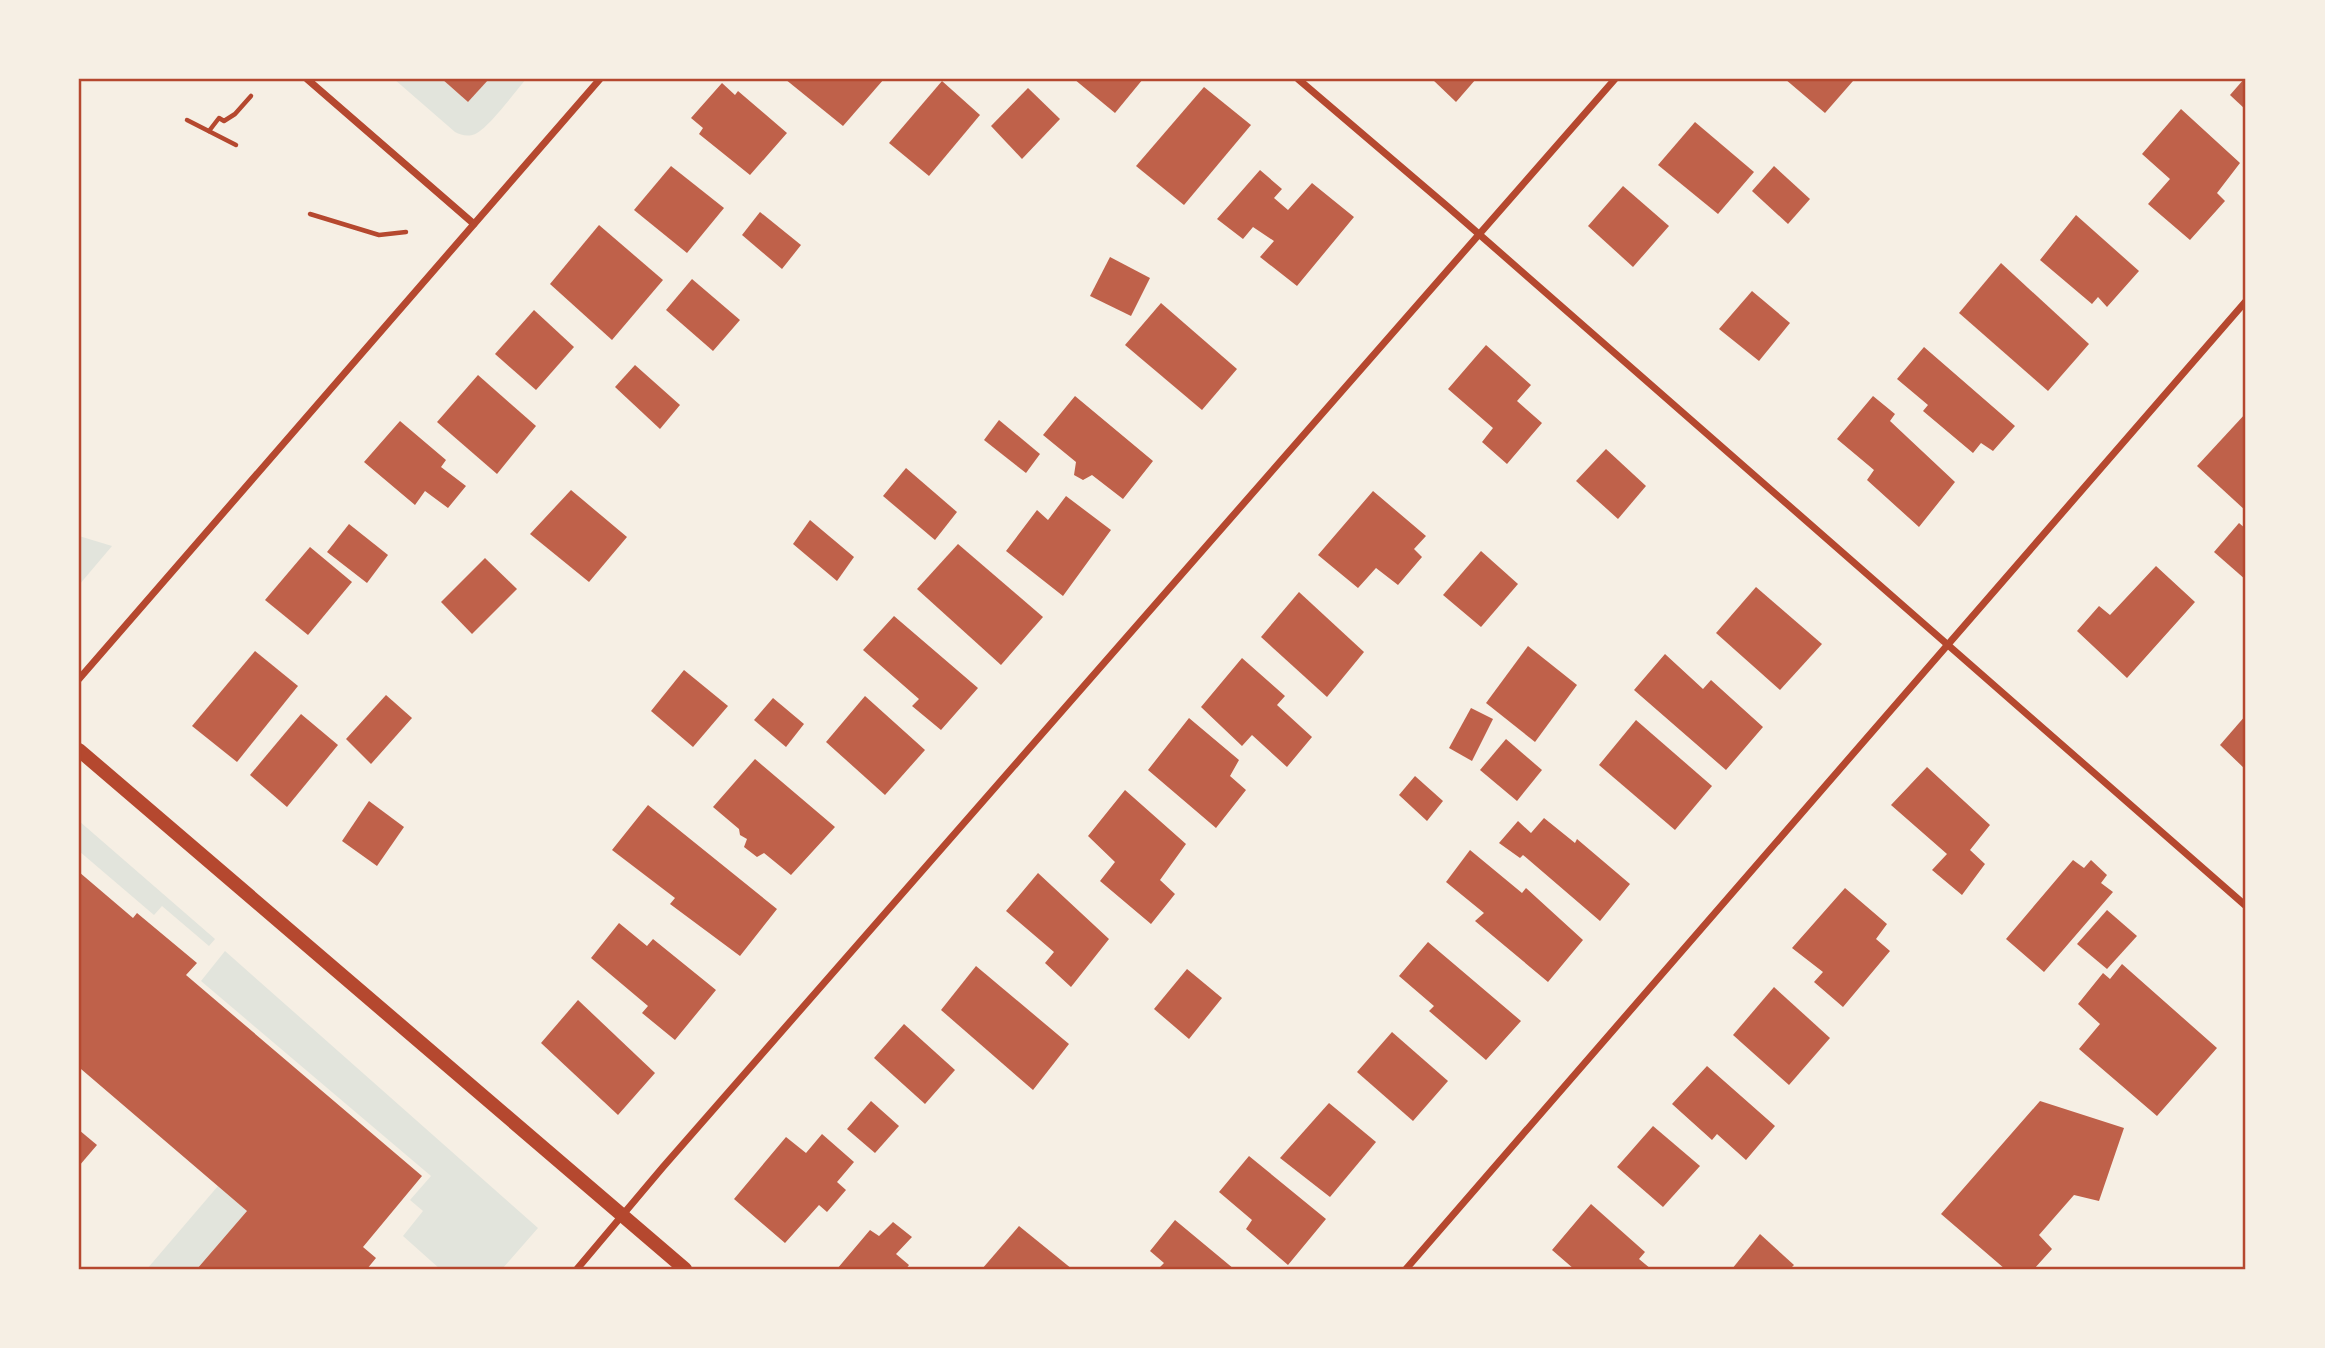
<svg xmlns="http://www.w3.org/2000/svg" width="2325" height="1348" font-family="'Work Sans',sans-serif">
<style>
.green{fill:#e2e4dc}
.building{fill:#bf614a}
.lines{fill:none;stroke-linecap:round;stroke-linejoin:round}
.path{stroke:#b5482f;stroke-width:4.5}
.minor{stroke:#b5482f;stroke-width:7}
.secondary{stroke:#b5482f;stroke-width:14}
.neatline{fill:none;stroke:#b5482f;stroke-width:2.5}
</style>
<rect width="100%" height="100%" fill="#f6efe4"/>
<g class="green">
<path d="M 394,79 L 442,79 L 468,102 L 489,79 L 526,79 C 515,92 490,126 477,133 C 470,137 462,136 455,132 Z"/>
<path d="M 79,536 L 112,546 L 79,585 Z"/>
<path d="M 79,821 L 215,939 L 209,946 L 162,906 L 154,915 L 79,851 Z"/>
<path d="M 225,951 L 538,1228 L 502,1269 L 440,1269 L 403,1236 L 423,1211 L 410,1200 L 431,1176 L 201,981 Z"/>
<path d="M 218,1186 L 247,1211 L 197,1269 L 147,1269 Z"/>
</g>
<g class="building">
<path d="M 442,79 L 489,79 L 468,102 Z"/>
<path d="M 785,79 L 884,79 L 843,126 Z"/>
<path d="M 1074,79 L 1143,79 L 1115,113 Z"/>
<path d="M 1432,79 L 1476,79 L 1456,102 Z"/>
<path d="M 1785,79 L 1849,79 L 1853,81 L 1825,113 Z"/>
<path d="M 2244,79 L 2246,79 L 2246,110 L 2230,95 Z"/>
<path d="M 942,81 L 980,115 L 929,176 L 889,143 Z"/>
<path d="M 722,83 L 735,95 L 738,91 L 787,133 L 750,175 L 699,134 L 703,128 L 691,118 Z"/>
<path d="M 1204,87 L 1251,125 L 1184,205 L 1136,166 Z"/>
<path d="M 1028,88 L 1060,119 L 1022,159 L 991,126 Z"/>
<path d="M 2181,109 L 2240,163 L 2217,193 L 2225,201 L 2190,240 L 2148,204 L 2170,179 L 2142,154 Z"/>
<path d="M 1695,122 L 1754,172 L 1718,214 L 1658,165 Z"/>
<path d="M 671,166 L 724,208 L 687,253 L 634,210 Z"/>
<path d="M 1774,166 L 1810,199 L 1788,224 L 1752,191 Z"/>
<path d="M 1260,170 L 1282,189 L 1274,198 L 1288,210 L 1312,183 L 1354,217 L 1297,286 L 1260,257 L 1274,241 L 1253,227 L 1243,239 L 1217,219 Z"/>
<path d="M 1623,186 L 1669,226 L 1633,267 L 1588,226 Z"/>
<path d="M 760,212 L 801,245 L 782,269 L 742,235 Z"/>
<path d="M 2076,215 L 2139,271 L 2107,307 L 2098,297 L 2092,304 L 2040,260 Z"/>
<path d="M 599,225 L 663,280 L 612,340 L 550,284 Z"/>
<path d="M 1110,257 L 1150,278 L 1131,316 L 1090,296 Z"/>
<path d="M 2001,263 L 2089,344 L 2048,391 L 1959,313 Z"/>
<path d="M 692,279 L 740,320 L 713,351 L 666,310 Z"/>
<path d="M 1752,291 L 1790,323 L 1759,361 L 1719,329 Z"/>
<path d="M 1161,303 L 1237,369 L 1202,410 L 1125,345 Z"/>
<path d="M 534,310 L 574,347 L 536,390 L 495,354 Z"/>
<path d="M 1486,345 L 1531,385 L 1517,401 L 1542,423 L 1507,464 L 1482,442 L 1493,428 L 1448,389 Z"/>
<path d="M 1924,347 L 2015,426 L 1993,451 L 1981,443 L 1973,453 L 1923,411 L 1928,405 L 1897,379 Z"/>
<path d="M 635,365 L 680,405 L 660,429 L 615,387 Z"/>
<path d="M 478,375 L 536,426 L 497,474 L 437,422 Z"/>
<path d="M 1075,396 L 1153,461 L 1123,499 L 1092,475 L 1083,480 L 1074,475 L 1076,462 L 1043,435 Z"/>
<path d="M 1873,396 L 1895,414 L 1890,421 L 1955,482 L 1919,527 L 1867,480 L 1874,470 L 1837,439 Z"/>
<path d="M 2246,413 L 2246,511 L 2197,466 Z"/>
<path d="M 999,420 L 1040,454 L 1026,473 L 984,440 Z"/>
<path d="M 400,421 L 446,460 L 441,467 L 466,486 L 448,508 L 425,491 L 415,505 L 364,462 Z"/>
<path d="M 1606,449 L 1646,486 L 1618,519 L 1576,481 Z"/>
<path d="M 906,468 L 957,512 L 935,540 L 883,496 Z"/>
<path d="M 571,490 L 627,537 L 589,582 L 530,534 Z"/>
<path d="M 1373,491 L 1426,536 L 1414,549 L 1422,557 L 1398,585 L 1376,568 L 1358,588 L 1318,555 Z"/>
<path d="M 1066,496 L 1111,530 L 1063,596 L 1006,551 L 1037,510 L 1048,520 Z"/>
<path d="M 810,520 L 854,557 L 837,581 L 793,544 Z"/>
<path d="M 2239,523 L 2246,529 L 2246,580 L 2214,552 Z"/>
<path d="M 349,524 L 388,555 L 367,583 L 327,552 Z"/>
<path d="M 958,544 L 1043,617 L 1001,665 L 917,589 Z"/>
<path d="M 310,547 L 352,582 L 308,635 L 265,600 Z"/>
<path d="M 1481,551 L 1518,584 L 1481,627 L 1443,595 Z"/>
<path d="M 485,558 L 517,589 L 472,634 L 441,602 Z"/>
<path d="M 2156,566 L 2195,602 L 2127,678 L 2077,631 L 2099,606 L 2110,615 Z"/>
<path d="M 1756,587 L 1822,644 L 1780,690 L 1716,633 Z"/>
<path d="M 1299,592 L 1364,652 L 1327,697 L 1261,637 Z"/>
<path d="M 894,616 L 978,688 L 941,730 L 912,706 L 919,699 L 863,650 Z"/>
<path d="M 1528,646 L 1577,685 L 1535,742 L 1486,703 Z"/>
<path d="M 255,651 L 298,686 L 237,762 L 192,726 Z"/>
<path d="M 1665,654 L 1703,689 L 1711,680 L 1763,727 L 1726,770 L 1634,690 Z"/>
<path d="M 1242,658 L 1285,696 L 1277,705 L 1312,737 L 1287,767 L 1252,735 L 1242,746 L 1201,707 Z"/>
<path d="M 684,670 L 728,706 L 693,747 L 651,711 Z"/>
<path d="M 386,695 L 412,718 L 371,764 L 346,739 Z"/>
<path d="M 865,696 L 925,750 L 885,795 L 826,742 Z"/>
<path d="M 773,698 L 804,724 L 786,747 L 754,720 Z"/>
<path d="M 1471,708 L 1493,719 L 1472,761 L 1449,748 Z"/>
<path d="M 301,714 L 338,745 L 287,807 L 250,775 Z"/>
<path d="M 2246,715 L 2246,770 L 2220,745 Z"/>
<path d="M 1189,718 L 1239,760 L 1230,776 L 1246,790 L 1216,828 L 1148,770 Z"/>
<path d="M 1636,720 L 1712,786 L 1675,830 L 1599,765 Z"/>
<path d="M 1506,739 L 1542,770 L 1517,801 L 1480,770 Z"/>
<path d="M 755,759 L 835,827 L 791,875 L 764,853 L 757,857 L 744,847 L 747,839 L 740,835 L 739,829 L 713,807 Z"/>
<path d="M 1927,767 L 1990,825 L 1970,850 L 1985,864 L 1962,895 L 1932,870 L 1947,854 L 1891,805 Z"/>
<path d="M 1415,776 L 1443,801 L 1427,821 L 1399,795 Z"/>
<path d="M 1125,790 L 1186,844 L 1160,880 L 1175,894 L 1151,924 L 1100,881 L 1115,862 L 1088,836 Z"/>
<path d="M 369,801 L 404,827 L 377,866 L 342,841 Z"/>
<path d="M 648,805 L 777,909 L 740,956 L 670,904 L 675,898 L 612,850 Z"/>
<path d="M 1544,818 L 1575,843 L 1577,839 L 1630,884 L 1600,921 L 1523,855 L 1520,858 L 1499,843 L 1518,821 L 1531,833 Z"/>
<path d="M 1470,850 L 1522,893 L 1526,888 L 1583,940 L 1548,982 L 1475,921 L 1484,913 L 1446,882 Z"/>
<path d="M 2073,860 L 2084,868 L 2091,860 L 2107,875 L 2101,883 L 2113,892 L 2044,972 L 2006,939 Z"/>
<path d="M 79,872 L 133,918 L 137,913 L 197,963 L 186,975 L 422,1176 L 363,1247 L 376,1258 L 367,1269 L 197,1269 L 247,1211 L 81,1069 L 79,1071 Z"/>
<path d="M 1038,873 L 1109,939 L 1071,987 L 1045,963 L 1054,952 L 1006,911 Z"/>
<path d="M 1845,888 L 1887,924 L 1876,939 L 1890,951 L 1843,1007 L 1814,982 L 1823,972 L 1792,948 Z"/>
<path d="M 2107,910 L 2137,936 L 2107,969 L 2077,944 Z"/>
<path d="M 619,923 L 647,946 L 653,939 L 716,990 L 675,1040 L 642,1013 L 648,1006 L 591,958 Z"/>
<path d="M 1428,942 L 1521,1021 L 1486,1060 L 1429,1011 L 1434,1006 L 1399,976 Z"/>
<path d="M 2122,964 L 2217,1048 L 2157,1116 L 2079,1049 L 2100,1024 L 2078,1004 L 2103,973 L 2110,979 Z"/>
<path d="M 976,966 L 1069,1044 L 1033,1090 L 941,1010 Z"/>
<path d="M 1187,969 L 1222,998 L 1189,1039 L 1154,1009 Z"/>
<path d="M 1774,987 L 1830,1038 L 1789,1085 L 1733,1035 Z"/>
<path d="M 578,1000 L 655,1073 L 618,1115 L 541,1043 Z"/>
<path d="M 904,1024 L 955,1070 L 925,1104 L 874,1058 Z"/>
<path d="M 1392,1032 L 1448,1081 L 1413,1121 L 1357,1072 Z"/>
<path d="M 1707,1066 L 1775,1126 L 1746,1160 L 1717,1134 L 1712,1140 L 1672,1104 Z"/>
<path d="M 871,1101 L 899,1126 L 875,1153 L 847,1129 Z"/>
<path d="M 2040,1101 L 2124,1128 L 2099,1201 L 2074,1195 L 2039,1235 L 2052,1249 L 2034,1269 L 2005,1269 L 1941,1214 Z"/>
<path d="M 1329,1103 L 1376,1142 L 1330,1197 L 1280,1158 Z"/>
<path d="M 1653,1126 L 1700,1166 L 1663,1207 L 1617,1167 Z"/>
<path d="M 79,1130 L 97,1145 L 79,1166 Z"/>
<path d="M 822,1134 L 854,1162 L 837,1182 L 846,1190 L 827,1212 L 819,1205 L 785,1243 L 734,1199 L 786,1137 L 806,1153 Z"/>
<path d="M 1249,1156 L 1326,1219 L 1288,1265 L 1246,1229 L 1252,1220 L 1219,1192 Z"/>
<path d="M 1591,1204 L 1645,1252 L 1639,1259 L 1651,1269 L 1574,1269 L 1552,1250 Z"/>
<path d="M 1175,1220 L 1234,1269 L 1158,1269 L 1164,1263 L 1150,1251 Z"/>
<path d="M 893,1222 L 912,1237 L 896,1254 L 909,1265 L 906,1269 L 837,1269 L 870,1230 L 879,1236 Z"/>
<path d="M 1019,1226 L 1072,1269 L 982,1269 Z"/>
<path d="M 1760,1234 L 1794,1265 L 1790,1269 L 1732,1269 Z"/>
</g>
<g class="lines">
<g class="path">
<path d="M 187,120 L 236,145"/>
<path d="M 209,131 L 219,118 L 224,121 L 235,114 L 251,96"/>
<path d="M 310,214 L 379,235 L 406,232"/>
</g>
<g class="minor">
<path d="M 307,79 L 474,224"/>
<path d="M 1298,79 L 1448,207 L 2246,906"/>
<path d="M 79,679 L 600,79"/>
<path d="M 577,1269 L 663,1167 L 1615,79"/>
<path d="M 1406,1269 L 2246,301"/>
</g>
<path class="secondary" d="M 79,750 L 685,1269"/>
</g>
<rect width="2325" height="1348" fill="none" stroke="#f6efe4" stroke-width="161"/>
<rect x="80" y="80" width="2164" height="1188" class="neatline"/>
</svg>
